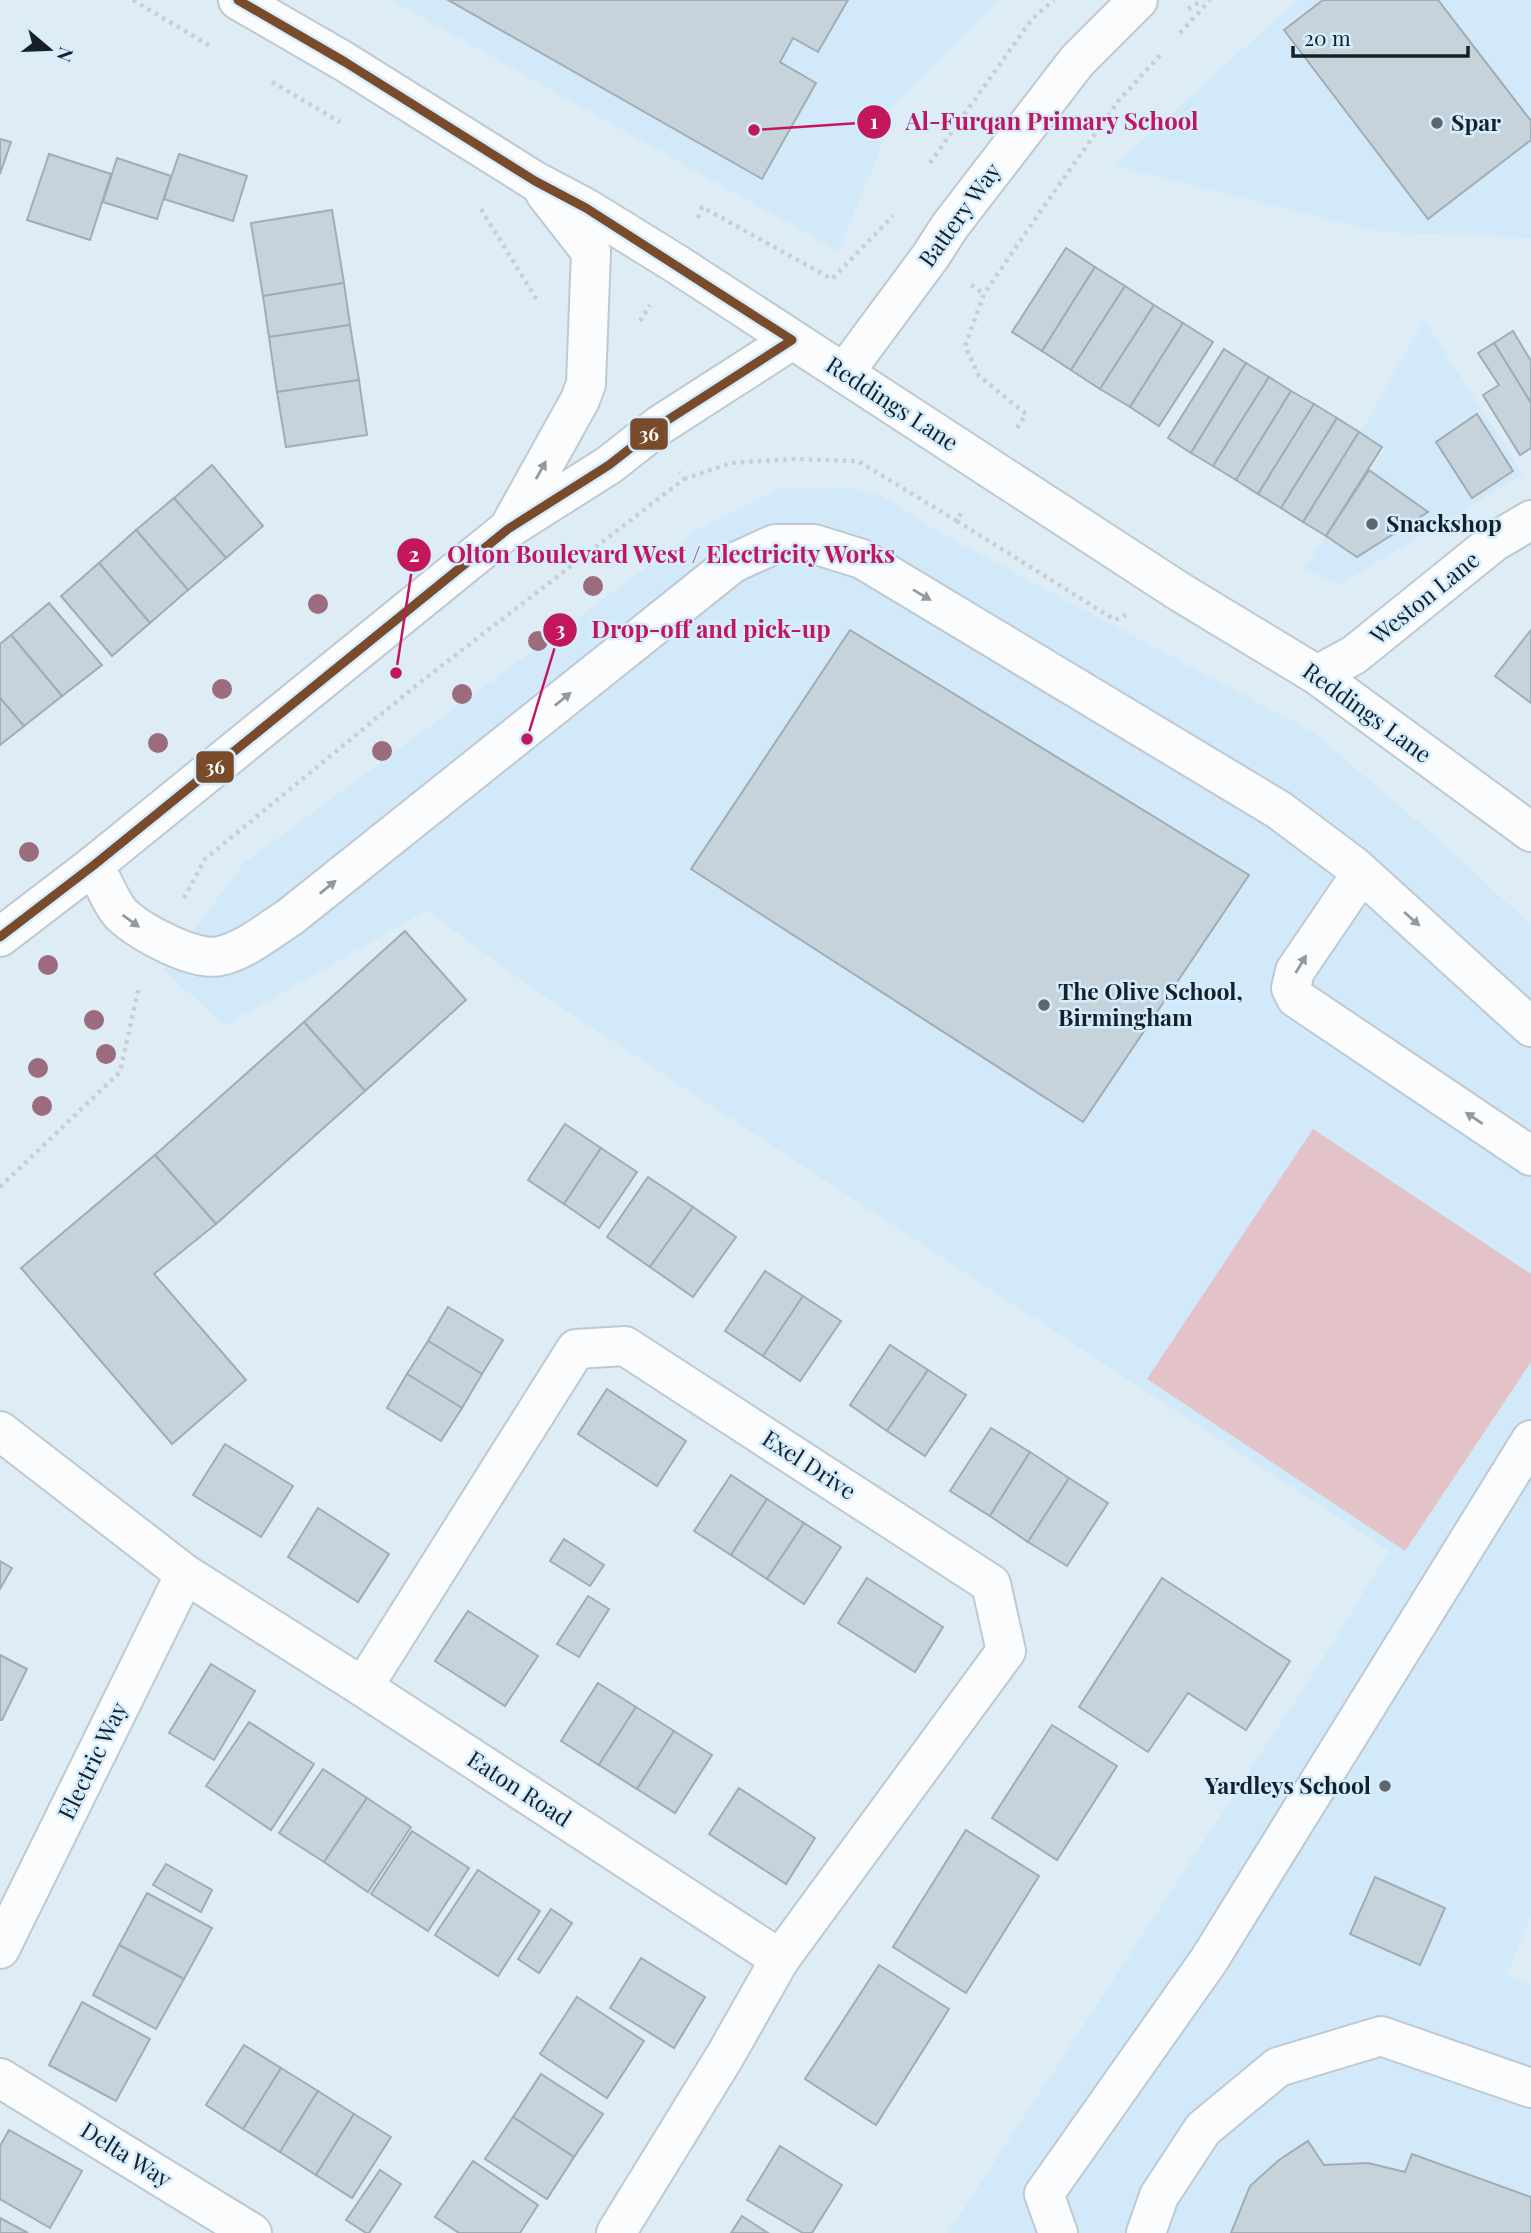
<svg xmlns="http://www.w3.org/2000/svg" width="1531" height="2233" font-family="'Playfair Display',serif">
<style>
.built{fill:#d1e9f9}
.green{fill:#e3c3c8}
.building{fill:#c7d3da;stroke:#a2acb4;stroke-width:2}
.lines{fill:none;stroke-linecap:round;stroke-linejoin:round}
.minor-casing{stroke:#bec9d1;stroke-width:42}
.path{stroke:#c9ced1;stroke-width:4.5;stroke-dasharray:3.5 5;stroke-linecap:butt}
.minor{stroke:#fafcfe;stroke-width:38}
.bus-1-casing{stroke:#d4edff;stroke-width:14}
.bus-1{stroke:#7a4b2a;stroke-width:9}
.tree{fill:#9a6c7d}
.oneway{fill:#94999d}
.poi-dot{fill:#5d676e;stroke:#d4edff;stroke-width:2.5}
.labels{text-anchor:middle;stroke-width:5;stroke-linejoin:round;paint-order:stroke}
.poi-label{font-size:23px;font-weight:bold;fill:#172026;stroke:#d4edff;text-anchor:start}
.street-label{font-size:23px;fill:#172026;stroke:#d4edff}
.leader{fill:none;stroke:#c2185b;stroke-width:2.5}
.callout-dot{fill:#c2185b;stroke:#d4edff;stroke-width:2.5}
.mark-label{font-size:21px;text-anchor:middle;font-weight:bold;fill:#fff}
.callout-label{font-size:24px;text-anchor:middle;font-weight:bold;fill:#c2185b;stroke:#d4edff;stroke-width:5;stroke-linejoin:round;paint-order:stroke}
.line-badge{stroke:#d4edff;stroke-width:2.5}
.badge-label{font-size:19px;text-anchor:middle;font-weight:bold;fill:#fff}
</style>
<rect width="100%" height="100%" fill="#deecf5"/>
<g class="built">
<path d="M 391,0 L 1000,0 L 892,108 L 880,151 L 838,251 Z"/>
<path d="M 1297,0 L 1531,0 L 1531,238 L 1377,232 L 1114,166 Z"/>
<path d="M 1424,320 L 1523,474 L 1339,585 L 1304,569 L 1386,447 L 1361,432 Z"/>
<path d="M 845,487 L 882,496 L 939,532 L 1313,732 L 1438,839 L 1531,925 L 1531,1915 L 1507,1975 L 1531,1985 L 1531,2233 L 948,2233 L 1324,1657 L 1389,1551 L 526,984 L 427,910 L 225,1026 L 164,970 L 244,863 L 697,530 L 777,489 Z"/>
</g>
<path class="green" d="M 1313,1129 L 1531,1274 L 1531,1362 L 1405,1551 L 1147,1379 Z"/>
<g class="building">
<path d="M 448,0 L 848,0 L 818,52 L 793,38 L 780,62 L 816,83 L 762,179 Z"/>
<path d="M 1323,0 L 1438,0 L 1531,121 L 1531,140 L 1428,219 L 1284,30 Z"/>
<path d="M 0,139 L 11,142 L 0,174 Z"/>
<path d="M 49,154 L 111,174 L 90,240 L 27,220 Z"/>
<path d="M 179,154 L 247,176 L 233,221 L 164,199 Z"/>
<path d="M 117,158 L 171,176 L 157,219 L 103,202 Z"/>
<path d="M 332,210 L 344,283 L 263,296 L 251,223 Z"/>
<path d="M 1066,248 L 1095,267 L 1042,351 L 1012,332 Z"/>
<path d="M 1095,267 L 1125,286 L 1071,370 L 1042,351 Z"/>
<path d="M 344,283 L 350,325 L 269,337 L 263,296 Z"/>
<path d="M 1125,286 L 1154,305 L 1100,389 L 1071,370 Z"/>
<path d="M 1154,305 L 1183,323 L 1130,407 L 1100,389 Z"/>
<path d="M 1183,323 L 1213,342 L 1159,426 L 1130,407 Z"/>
<path d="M 350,325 L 359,380 L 277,392 L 269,337 Z"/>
<path d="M 1513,331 L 1531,361 L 1531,403 L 1494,343 Z"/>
<path d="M 1494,343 L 1531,403 L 1531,448 L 1520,455 L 1483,395 L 1499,385 L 1478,353 Z"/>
<path d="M 1224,349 L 1246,363 L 1191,453 L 1168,438 Z"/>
<path d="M 1246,363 L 1269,377 L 1213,466 L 1191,453 Z"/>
<path d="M 1269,377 L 1291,391 L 1236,480 L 1213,466 Z"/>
<path d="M 359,380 L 367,435 L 286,447 L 277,392 Z"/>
<path d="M 1291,391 L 1314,404 L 1258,494 L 1236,480 Z"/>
<path d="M 1314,404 L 1337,418 L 1281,508 L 1258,494 Z"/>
<path d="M 1477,414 L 1513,471 L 1472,498 L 1436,442 Z"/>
<path d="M 1337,418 L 1359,432 L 1303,522 L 1281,508 Z"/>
<path d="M 1359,432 L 1382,447 L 1326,536 L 1303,522 Z"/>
<path d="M 212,465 L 263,526 L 226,558 L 174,498 Z"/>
<path d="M 1369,470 L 1428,512 L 1357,557 L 1326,536 Z"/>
<path d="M 174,498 L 226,558 L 188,590 L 136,530 Z"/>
<path d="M 136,530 L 188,590 L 150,623 L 99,563 Z"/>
<path d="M 99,563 L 150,623 L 112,656 L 61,596 Z"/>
<path d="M 49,603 L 102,665 L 62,696 L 11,635 Z"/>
<path d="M 850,630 L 1249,875 L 1083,1122 L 691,869 Z"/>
<path d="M 1531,630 L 1531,703 L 1495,676 Z"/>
<path d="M 11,635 L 62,696 L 24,726 L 0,698 L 0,644 Z"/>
<path d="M 0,698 L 24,726 L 0,745 Z"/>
<path d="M 405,931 L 466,1000 L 365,1091 L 304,1022 Z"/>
<path d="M 304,1022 L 365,1091 L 216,1224 L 155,1155 Z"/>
<path d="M 565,1124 L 601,1148 L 564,1204 L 528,1180 Z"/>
<path d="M 601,1148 L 637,1172 L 599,1228 L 564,1204 Z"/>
<path d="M 155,1155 L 216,1224 L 154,1274 L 246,1380 L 172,1444 L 21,1268 Z"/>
<path d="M 648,1177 L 693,1207 L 650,1267 L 607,1237 Z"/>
<path d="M 693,1207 L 736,1237 L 693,1297 L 650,1267 Z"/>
<path d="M 765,1271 L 803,1296 L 763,1356 L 725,1331 Z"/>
<path d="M 803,1296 L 841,1321 L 800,1381 L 763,1356 Z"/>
<path d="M 448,1307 L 503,1340 L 482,1374 L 428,1341 Z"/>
<path d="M 428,1341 L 482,1374 L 462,1408 L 407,1374 Z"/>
<path d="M 890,1345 L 928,1370 L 887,1431 L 850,1405 Z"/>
<path d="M 928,1370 L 966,1395 L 925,1456 L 887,1431 Z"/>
<path d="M 407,1374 L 462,1408 L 441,1441 L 387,1408 Z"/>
<path d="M 607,1389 L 686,1441 L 657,1486 L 578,1434 Z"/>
<path d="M 991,1428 L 1030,1452 L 990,1516 L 950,1491 Z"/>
<path d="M 225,1444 L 293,1486 L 261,1537 L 193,1495 Z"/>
<path d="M 1030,1452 L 1069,1478 L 1028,1542 L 990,1516 Z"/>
<path d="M 731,1475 L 767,1499 L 731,1555 L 694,1531 Z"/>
<path d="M 1069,1478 L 1108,1503 L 1067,1566 L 1028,1542 Z"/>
<path d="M 767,1499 L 804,1523 L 767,1579 L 731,1555 Z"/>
<path d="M 318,1508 L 389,1554 L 358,1602 L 288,1557 Z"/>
<path d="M 804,1523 L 841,1547 L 804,1604 L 767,1579 Z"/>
<path d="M 564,1539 L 604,1565 L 590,1586 L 550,1561 Z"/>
<path d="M 0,1561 L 12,1568 L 0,1589 Z"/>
<path d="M 867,1578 L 943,1627 L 915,1672 L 838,1623 Z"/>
<path d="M 1162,1578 L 1290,1661 L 1246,1730 L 1188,1693 L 1148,1752 L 1079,1707 Z"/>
<path d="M 588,1596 L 609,1609 L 579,1657 L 557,1644 Z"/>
<path d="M 468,1611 L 538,1656 L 505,1706 L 435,1661 Z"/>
<path d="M 0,1655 L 27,1669 L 2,1720 L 0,1720 Z"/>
<path d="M 211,1664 L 255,1691 L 214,1760 L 169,1733 Z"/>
<path d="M 598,1683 L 636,1707 L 599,1765 L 561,1741 Z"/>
<path d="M 636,1707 L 674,1731 L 637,1789 L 599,1765 Z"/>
<path d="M 249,1722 L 314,1764 L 271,1830 L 206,1786 Z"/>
<path d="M 1052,1725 L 1117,1766 L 1057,1860 L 992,1818 Z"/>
<path d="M 674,1731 L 712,1755 L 675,1813 L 637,1789 Z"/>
<path d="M 323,1769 L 367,1798 L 324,1862 L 279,1833 Z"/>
<path d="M 739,1788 L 815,1838 L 786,1884 L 709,1834 Z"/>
<path d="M 367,1798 L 411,1827 L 368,1892 L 324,1862 Z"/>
<path d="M 966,1830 L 1039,1876 L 966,1993 L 893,1947 Z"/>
<path d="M 412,1831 L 469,1868 L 428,1931 L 371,1894 Z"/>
<path d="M 166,1864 L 212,1890 L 201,1912 L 153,1885 Z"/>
<path d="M 478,1870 L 540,1911 L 498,1976 L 435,1935 Z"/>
<path d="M 1375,1877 L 1445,1908 L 1420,1965 L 1350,1934 Z"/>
<path d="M 147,1893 L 212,1928 L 184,1979 L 119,1945 Z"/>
<path d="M 551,1909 L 572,1923 L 539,1973 L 518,1959 Z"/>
<path d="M 119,1945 L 184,1979 L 156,2029 L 93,1995 Z"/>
<path d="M 641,1958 L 705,1997 L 674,2048 L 610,2008 Z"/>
<path d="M 879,1965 L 949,2009 L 876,2125 L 805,2079 Z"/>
<path d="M 577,1997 L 644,2041 L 607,2098 L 540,2054 Z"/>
<path d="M 82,2002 L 150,2039 L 116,2101 L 49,2065 Z"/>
<path d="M 244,2045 L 281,2068 L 243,2129 L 206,2105 Z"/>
<path d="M 281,2068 L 318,2091 L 280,2152 L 243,2129 Z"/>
<path d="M 541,2074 L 603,2114 L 574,2157 L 513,2117 Z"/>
<path d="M 318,2091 L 354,2114 L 316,2175 L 280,2152 Z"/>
<path d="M 354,2114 L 391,2137 L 352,2198 L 316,2175 Z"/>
<path d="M 513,2117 L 574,2157 L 547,2199 L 485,2159 Z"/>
<path d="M 9,2130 L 82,2171 L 50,2228 L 0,2199 L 0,2146 Z"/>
<path d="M 1308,2141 L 1324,2165 L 1368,2163 L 1405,2172 L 1412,2154 L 1531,2197 L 1531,2233 L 1231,2233 L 1250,2186 L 1279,2160 Z"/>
<path d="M 780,2146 L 842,2185 L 812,2233 L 803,2233 L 747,2200 Z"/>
<path d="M 473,2161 L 538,2205 L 520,2233 L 459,2233 L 435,2217 Z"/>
<path d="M 380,2170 L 401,2184 L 369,2233 L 366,2233 L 346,2220 Z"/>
<path d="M 742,2216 L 768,2233 L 731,2233 Z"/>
<path d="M 0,2218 L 28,2233 L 0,2233 Z"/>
</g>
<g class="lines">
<g class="minor-casing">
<g id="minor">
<path d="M 238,0 L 345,62 L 535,181 L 586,208 L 675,263 L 1180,592 L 1317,675 L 1531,832"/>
<path d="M 844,373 L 930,257 L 950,226 L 1077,61 L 1138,0"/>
<path d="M 511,524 L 580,400 L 586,384 L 591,252 L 545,193"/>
<path d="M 1317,675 L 1354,655 L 1494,542 L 1531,520"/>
<path d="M 94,865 C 102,879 112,906 123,916 C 142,933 195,962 220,956 C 246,950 268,931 290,917 L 733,563 L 775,544 L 814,544 L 862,559 L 1279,810 L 1355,867 L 1531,1027"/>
<path d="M 1361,874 L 1295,971 L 1291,988 L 1296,998 L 1531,1156"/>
<path d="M 0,937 L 94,865 L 508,529 L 609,465 L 660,425 L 792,340"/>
<path d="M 0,1431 L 185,1574 L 363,1687 L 780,1959 L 725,2056 L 616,2233"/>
<path d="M 363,1687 L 576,1349 L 625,1346 L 991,1584 L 1006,1651 L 780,1959"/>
<path d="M 0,1949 L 185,1574"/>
<path d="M 0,2078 L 252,2233"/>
<path d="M 1058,2233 L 1044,2194 L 1209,1960 L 1531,1440"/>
<path d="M 1146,2233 L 1159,2196 L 1203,2129 L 1278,2067 L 1381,2036 L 1531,2088"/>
</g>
</g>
<g class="path">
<path d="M 133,0 L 210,46"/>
<path d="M 1188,9 L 1203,0"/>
<path d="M 1180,33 L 1210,0"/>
<path d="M 272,82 L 340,122"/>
<path d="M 930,163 L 1032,19 L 1054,0"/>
<path d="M 481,209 L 537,300"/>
<path d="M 698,218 L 702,207 L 832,279 L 893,216"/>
<path d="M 971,285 L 984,294"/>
<path d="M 640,321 L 650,305"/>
<path d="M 1017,428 L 1026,414 L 979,376 L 965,346 L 984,294 L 1033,222 L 1119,100 L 1163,52"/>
<path d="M 684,479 L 731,463 L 793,459 L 858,461 L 957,521 L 962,511"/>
<path d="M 957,521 L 1115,620 L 1126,615"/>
<path d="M 184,898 L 205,859 L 418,684 L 684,479 L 680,472"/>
<path d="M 0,1187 L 120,1072 L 139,986"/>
</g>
<use href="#minor" class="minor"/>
<g class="bus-1-casing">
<path id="bus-1" d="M 0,937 L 94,865 L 508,529 L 609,465 L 660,425 L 792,340 L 586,208 L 535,181 L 345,62 L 238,0"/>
</g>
<use href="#bus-1" class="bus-1"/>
</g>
<g class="tree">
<circle cx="593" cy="586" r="10"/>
<circle cx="318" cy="604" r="10"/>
<circle cx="538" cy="641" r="10"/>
<circle cx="222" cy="689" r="10"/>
<circle cx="462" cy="694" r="10"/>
<circle cx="158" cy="743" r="10"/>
<circle cx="382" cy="751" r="10"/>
<circle cx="29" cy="852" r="10"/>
<circle cx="48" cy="965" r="10"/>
<circle cx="94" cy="1020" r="10"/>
<circle cx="106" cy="1054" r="10"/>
<circle cx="38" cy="1068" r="10"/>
<circle cx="42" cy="1106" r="10"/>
</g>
<defs><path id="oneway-solid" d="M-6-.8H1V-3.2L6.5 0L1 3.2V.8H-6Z" transform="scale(1.75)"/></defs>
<g class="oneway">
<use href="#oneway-solid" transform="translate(541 470) rotate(-61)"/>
<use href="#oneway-solid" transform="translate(922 595) rotate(31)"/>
<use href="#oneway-solid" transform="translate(563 699) rotate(-39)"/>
<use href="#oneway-solid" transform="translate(328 887) rotate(-39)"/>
<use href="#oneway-solid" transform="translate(1412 919) rotate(42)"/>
<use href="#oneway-solid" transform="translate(131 921) rotate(36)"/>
<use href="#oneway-solid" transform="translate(1301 964) rotate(-59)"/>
<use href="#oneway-solid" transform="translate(1474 1118) rotate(-146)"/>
</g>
<g class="poi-dot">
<circle cx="1437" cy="123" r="7"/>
<circle cx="1372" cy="524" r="7"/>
<circle cx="1044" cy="1005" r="7"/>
<circle cx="1385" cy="1786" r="7"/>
</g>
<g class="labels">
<g class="poi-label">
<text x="1451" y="131">Spar</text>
<text x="1386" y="532">Snackshop</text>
<text x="1058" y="1000">The Olive School,<tspan x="1058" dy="26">Birmingham</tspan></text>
<text x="1371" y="1794" text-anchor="end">Yardleys School</text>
</g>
<g class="street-label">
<text transform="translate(960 215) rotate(-54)" y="8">Battery Way</text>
<text transform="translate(892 404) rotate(33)" y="8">Reddings Lane</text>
<text transform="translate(1425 598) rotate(-39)" y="8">Weston Lane</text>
<text transform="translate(1367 713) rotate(36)" y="8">Reddings Lane</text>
<text transform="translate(809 1465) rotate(33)" y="8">Exel Drive</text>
<text transform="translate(93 1761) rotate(-64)" y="8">Electric Way</text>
<text transform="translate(519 1789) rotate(33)" y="8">Eaton Road</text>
<text transform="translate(126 2155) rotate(32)" y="8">Delta Way</text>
</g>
</g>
<path class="leader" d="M754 130L874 122M396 673L414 555M527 739L560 630"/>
<g class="callout-dot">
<circle cx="754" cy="130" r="7"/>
<circle cx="396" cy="673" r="7"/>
<circle cx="527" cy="739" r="7"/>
<circle cx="874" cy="122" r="18"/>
<circle cx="414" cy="555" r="18"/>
<circle cx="560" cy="630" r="18"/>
</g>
<g class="mark-label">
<text x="874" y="129">1</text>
<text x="414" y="562">2</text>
<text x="560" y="637">3</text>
</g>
<g class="callout-label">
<text x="1052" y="130">Al-Furqan Primary School</text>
<text x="671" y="563">Olton Boulevard West / Electricity Works</text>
<text x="711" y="638">Drop-off and pick-up</text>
</g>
<g class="line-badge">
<rect x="629" y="417" width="40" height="34" rx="7" fill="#7a4b2a"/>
<rect x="195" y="750" width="40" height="34" rx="7" fill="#7a4b2a"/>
</g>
<g class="badge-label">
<text x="649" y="441">36</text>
<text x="215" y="774">36</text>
</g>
<g transform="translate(49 49) rotate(109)" stroke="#d4edff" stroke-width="5" paint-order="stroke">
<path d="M0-5L12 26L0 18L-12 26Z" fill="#172026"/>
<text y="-10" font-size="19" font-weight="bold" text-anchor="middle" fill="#172026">N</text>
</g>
<path d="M1293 46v10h175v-10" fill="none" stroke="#172026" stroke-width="3.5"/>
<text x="1304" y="46" font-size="21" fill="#172026" stroke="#d4edff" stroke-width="5" paint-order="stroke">20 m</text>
</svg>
